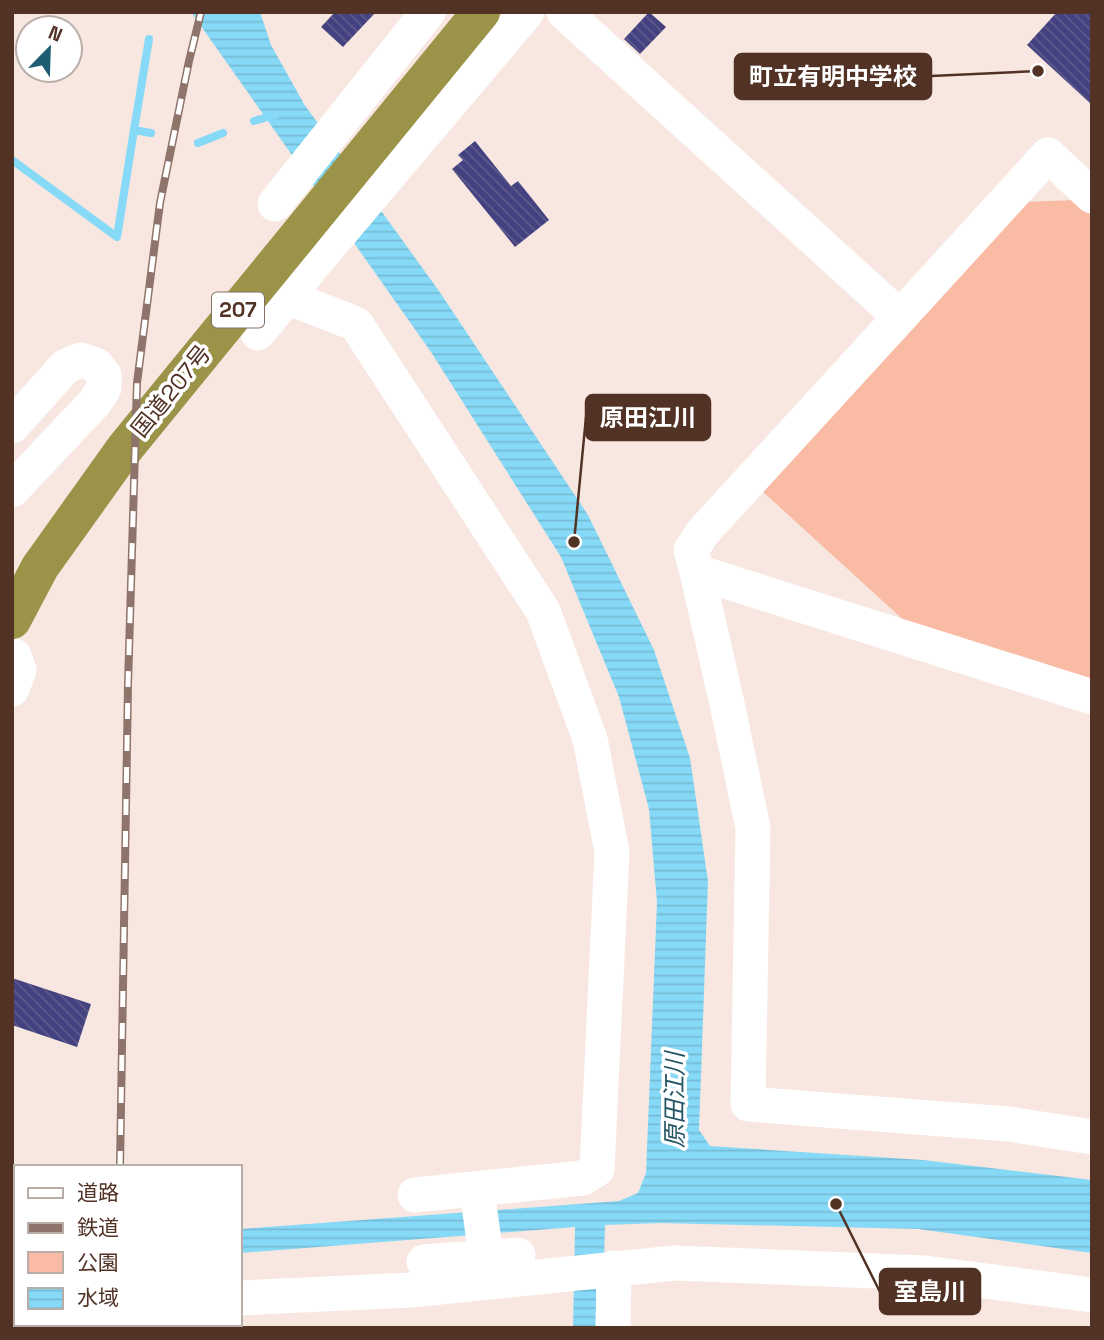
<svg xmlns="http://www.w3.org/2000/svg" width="1104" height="1340" font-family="'Space Grotesk','Noto Sans JP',sans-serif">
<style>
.green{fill:#f9bba3}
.water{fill:url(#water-rules)}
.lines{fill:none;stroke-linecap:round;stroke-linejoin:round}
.stream{stroke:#86d9f7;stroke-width:8}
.river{stroke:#86d9f7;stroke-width:47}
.building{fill:url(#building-back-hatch)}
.minor{stroke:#fff;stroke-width:35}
.highway{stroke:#9b9348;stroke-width:38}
.rail-casing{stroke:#8e746a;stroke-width:8}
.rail{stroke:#fff;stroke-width:5;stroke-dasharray:16;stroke-linecap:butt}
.labels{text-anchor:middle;stroke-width:7;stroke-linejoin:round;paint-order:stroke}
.shield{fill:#fff;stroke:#857066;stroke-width:2}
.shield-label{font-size:21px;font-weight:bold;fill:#513225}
.street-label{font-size:23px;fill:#513225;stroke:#fff}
.water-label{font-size:24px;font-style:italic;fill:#265665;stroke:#fff}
.leader{fill:none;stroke:#513225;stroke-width:2.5}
.callout-dot{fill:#513225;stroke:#fff;stroke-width:2.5}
.callout{fill:#513225;stroke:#513225;stroke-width:2.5}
.callout-label{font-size:24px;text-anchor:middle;font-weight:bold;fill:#fff}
</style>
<defs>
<pattern id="water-rules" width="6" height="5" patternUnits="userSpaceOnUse" patternTransform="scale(1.75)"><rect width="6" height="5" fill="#86d9f7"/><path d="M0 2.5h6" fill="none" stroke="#76bbd4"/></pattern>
<pattern id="building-back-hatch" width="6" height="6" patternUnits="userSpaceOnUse" patternTransform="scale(1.75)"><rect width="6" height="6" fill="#43417f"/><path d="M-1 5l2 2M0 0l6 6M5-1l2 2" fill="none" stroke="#5e5b8c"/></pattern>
</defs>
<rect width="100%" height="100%" fill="#f8e7e0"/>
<path class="green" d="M 1076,200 L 1092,214 L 1092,683 L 909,625 L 761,490 L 1024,202 Z"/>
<path class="water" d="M 191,12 L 260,12 L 271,45 L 304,104 L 439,291 L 588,515 L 654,650 L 690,758 L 708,881 L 699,1130 L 710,1146 L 923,1160 L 1092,1180 L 1092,1253 L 918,1229 L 660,1223 L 605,1225 L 602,1328 L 573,1328 L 575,1227 L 240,1253 L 240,1229 L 619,1201 L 638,1193 L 646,1173 L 657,902 L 649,809 L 619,697 L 561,557 L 431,352 Z"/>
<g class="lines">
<g class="stream">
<path d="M 254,121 L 275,115"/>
<path d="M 134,130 L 149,39"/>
<path d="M 198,143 L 223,133"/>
<path d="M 12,160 L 117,237 L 134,130 L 151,133"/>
<path d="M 79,1328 L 79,1324"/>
</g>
<path class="river" d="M 12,1196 L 16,1199"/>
</g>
<g class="building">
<path d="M 335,12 L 376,12 L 343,47 L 321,27 Z"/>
<path d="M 649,12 L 666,27 L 640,54 L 624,39 Z"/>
<path d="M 1057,12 L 1092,12 L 1092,105 L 1027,45 Z"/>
<path d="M 475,141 L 511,186 L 518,181 L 549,220 L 515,247 L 452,169 L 463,160 L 458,155 Z"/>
<path d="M 12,978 L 91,1004 L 77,1047 L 12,1025 Z"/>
</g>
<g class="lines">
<g class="minor">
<path d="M 564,12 L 900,317 L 703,532 L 691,550 L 697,572 L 728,708 L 753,828 L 748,1104 L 1008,1124 L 1092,1137"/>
<path d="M 275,204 L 428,12"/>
<path d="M 287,297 L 356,324 L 543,611 L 590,739 L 612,852 L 597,1169 L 583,1178 L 415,1195"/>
<path d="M 900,317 L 1048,155 L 1092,196"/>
<path d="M 258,333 L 313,265 L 527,12"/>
<path d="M 12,426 L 66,366 L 81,360 L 96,365 L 104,375 L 104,388 L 95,402 L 12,490"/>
<path d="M 697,572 L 1092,697"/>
<path d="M 12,655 L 14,656 L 19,670 L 12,689"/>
<path d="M 477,1189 L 486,1257"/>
<path d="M 424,1262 L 518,1255"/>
<path d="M 240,1298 L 411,1290 L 675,1263 L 925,1273 L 1092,1295"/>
<path d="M 613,1328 L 614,1268"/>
</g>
<path class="highway" d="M 12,620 L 40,567 L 125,448 L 481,12"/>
<g class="rail-casing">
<g id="rail">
<path d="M 120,1167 L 128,685 L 137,383 L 160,203 L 189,61 L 201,12"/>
<path d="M 117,1328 L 117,1324"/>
</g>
</g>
<use href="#rail" class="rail"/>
</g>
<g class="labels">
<rect class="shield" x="212" y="292.5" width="52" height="35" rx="5"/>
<g class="shield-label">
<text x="238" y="317">207</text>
</g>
<g class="street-label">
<text transform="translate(171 391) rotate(-51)" y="8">国道207号</text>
</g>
<g class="water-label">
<text transform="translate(675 1100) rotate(-90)" y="8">原田江川</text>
</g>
</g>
<path class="leader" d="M1038 71L931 76M574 542L586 417M836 1204L880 1292"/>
<g class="callout-dot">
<circle cx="1038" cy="71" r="7"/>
<circle cx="574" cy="542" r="7"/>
<circle cx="836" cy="1204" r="7"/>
</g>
<g class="callout">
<rect x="735" y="54" width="196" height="45" rx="7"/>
<rect x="586" y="395" width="124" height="45" rx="7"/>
<rect x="880" y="1269" width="100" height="45" rx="7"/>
</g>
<g class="callout-label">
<text x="833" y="85">町立有明中学校</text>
<text x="648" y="426">原田江川</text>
<text x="930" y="1300">室島川</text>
</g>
<rect width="1104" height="1340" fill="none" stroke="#513225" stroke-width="28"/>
<rect x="14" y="1165" width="228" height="161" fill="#ffffff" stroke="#b9ada8" stroke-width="2"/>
<rect x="28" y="1188" width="35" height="10" fill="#ffffff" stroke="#b9ada8" stroke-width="2"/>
<text x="77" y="1200" font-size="21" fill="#513225">道路</text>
<rect x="28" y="1223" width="35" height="10" fill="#8e746a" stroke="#b9ada8" stroke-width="2"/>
<text x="77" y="1235" font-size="21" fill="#513225">鉄道</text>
<rect x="28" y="1252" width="35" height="21" fill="#f9bba3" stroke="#b9ada8" stroke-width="2"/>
<text x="77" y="1270" font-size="21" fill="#513225">公園</text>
<rect x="28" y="1288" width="35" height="21" fill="url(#water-rules)" stroke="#b9ada8" stroke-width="2"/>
<text x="77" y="1305" font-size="21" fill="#513225">水域</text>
<g transform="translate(49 49) rotate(23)"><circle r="33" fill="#ffffff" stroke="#b9ada8" stroke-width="2"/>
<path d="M0-5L12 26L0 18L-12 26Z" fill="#1d5e73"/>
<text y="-10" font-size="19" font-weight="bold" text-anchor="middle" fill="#513225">N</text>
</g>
</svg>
